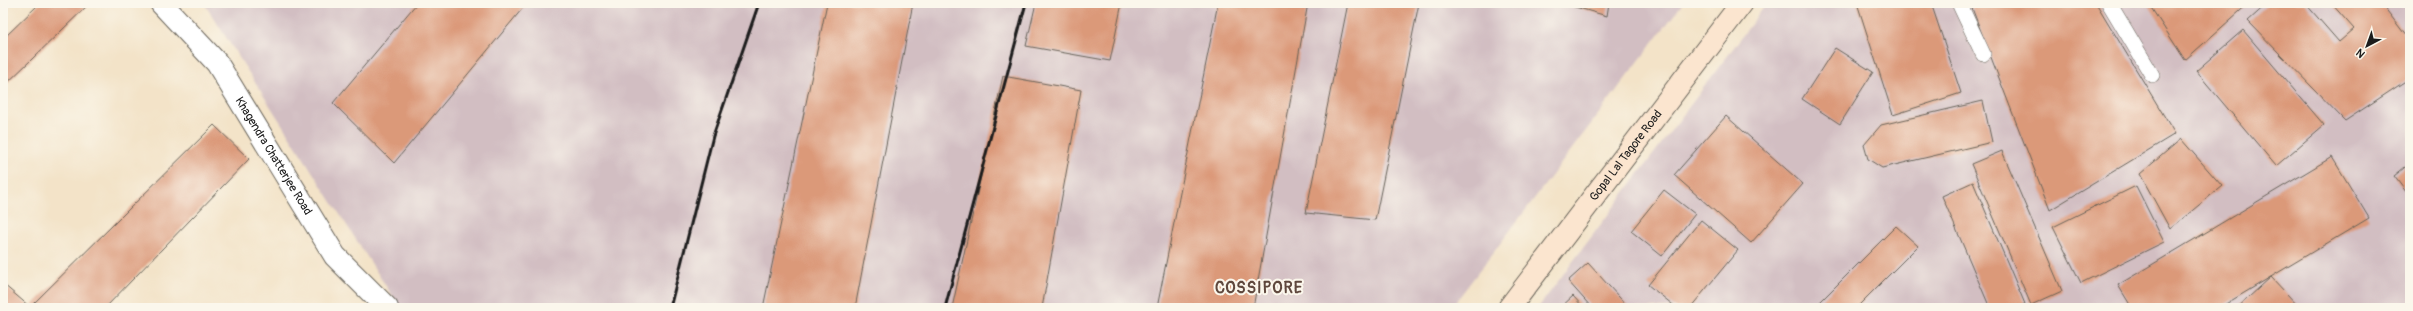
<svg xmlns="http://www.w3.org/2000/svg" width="2413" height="311" font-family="Pangolin,sans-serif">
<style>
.industrial{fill:#d2bec2}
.building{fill:#db9979}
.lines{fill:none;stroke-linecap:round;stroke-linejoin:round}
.lane-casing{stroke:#676258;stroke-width:16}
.street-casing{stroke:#676258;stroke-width:24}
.secondary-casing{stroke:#676258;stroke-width:24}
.lane{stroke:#fff;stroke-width:15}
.street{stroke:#fff;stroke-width:22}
.secondary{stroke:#fbe5cf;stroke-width:22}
.rail{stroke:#1c1c1c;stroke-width:3}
.labels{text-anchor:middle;stroke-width:4;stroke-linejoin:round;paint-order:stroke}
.street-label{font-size:12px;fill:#1c1c1c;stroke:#fbf7ec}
.district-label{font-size:16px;font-weight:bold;letter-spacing:1px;fill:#5f483d;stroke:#fbf7ec}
</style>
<rect width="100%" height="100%" fill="#fbf7ec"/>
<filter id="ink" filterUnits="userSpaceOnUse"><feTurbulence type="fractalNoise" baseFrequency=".025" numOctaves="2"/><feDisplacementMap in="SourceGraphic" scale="8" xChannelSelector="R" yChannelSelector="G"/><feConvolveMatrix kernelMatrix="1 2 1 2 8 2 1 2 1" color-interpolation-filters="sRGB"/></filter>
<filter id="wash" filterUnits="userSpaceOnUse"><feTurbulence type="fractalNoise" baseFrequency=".012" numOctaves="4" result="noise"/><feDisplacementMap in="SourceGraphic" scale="16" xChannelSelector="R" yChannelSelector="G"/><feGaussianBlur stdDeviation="0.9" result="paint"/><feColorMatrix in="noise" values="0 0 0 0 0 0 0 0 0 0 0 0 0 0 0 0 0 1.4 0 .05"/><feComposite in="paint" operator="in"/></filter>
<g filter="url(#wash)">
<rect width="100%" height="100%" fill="#f3e3c8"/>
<g class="industrial">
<path d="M 204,3 L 1683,3 L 1451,308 L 400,308 Z"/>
<path d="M 1767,3 L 2410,3 L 2410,308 L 1538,308 Z"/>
</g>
<g id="blocks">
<g class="building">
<path d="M 40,3 L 90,3 L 3,87 L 3,39 Z"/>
<path d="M 417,3 L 527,3 L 394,163 L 333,103 Z"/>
<path d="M 827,3 L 913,3 L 855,308 L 763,308 Z"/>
<path d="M 1036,3 L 1122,3 L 1110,61 L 1026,46 Z"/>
<path d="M 1218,3 L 1308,3 L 1253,308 L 1157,308 Z"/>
<path d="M 1348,3 L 1419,3 L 1375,220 L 1306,213 Z"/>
<path d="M 1561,3 L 1609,3 L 1607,16 Z"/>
<path d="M 1857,3 L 1931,3 L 1961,93 L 1893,115 Z"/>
<path d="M 1970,3 L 2096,3 L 2175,134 L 2050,210 Z"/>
<path d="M 2148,3 L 2249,3 L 2185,60 Z"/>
<path d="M 2268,3 L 2305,3 L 2339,42 L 2354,29 L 2331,3 L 2381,3 L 2410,41 L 2410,78 L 2345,121 L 2248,21 Z"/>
<path d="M 2243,30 L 2324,125 L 2276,166 L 2196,71 Z"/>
<path d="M 1835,48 L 1873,72 L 1840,124 L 1802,99 Z"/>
<path d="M 1003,76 L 1081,90 L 1042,308 L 952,308 Z"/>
<path d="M 1983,101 L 1992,142 L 1882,168 L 1868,159 L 1864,145 L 1881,125 Z"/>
<path d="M 1726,116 L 1803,184 L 1751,243 L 1674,175 Z"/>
<path d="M 214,125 L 249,159 L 105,308 L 3,308 L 3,284 L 30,307 Z"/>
<path d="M 2181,139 L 2222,186 L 2170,229 L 2140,174 Z"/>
<path d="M 2002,151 L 2062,291 L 2031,305 L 1971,164 Z"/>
<path d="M 2332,157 L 2369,218 L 2219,308 L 2132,308 L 2118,285 Z"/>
<path d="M 2410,163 L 2410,197 L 2394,176 Z"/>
<path d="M 1973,182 L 2025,304 L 2016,308 L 1990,308 L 1942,196 Z"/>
<path d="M 2136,186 L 2164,242 L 2081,283 L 2053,227 Z"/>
<path d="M 1664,190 L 1695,214 L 1662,256 L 1631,231 Z"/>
<path d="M 1701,220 L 1738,250 L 1690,308 L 1677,308 L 1648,285 Z"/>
<path d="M 1896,226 L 1918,246 L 1856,308 L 1814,308 Z"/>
<path d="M 1588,263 L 1629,308 L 1592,308 L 1568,281 Z"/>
<path d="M 2271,277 L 2300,308 L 2237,308 Z"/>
<path d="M 1573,296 L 1584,308 L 1560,308 Z"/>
</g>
</g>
</g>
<g filter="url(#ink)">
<use href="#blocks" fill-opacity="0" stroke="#676258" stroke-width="1"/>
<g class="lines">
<g class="lane-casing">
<g id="lane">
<path d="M 1959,3 L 1983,54"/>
<path d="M 2109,3 L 2152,75"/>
</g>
</g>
<g class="street-casing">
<g id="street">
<path id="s1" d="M 161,3 L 217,63 L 335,256 L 387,308"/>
</g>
</g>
<g class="secondary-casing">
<g id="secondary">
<path id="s2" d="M 1509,308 L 1742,3"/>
</g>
</g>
<use href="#lane" class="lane"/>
<use href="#street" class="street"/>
<use href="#secondary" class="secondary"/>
<g class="rail">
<path d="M 670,308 L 713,136 L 759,3"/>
<path d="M 945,308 L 1026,3"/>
</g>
</g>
</g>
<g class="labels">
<g class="street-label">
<text dy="4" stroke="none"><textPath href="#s1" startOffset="191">Khagendra Chatterjee Road</textPath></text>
<text dy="4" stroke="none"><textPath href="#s2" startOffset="192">Gopal Lal Tagore Road</textPath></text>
</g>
<g class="district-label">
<text x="1259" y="293">COSSIPORE</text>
</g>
</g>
<rect width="2413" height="311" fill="none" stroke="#fbf7ec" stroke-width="16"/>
<g transform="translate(2367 46) rotate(221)" stroke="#fbf7ec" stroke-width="3" paint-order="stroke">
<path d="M0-3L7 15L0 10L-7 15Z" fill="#1c1c1c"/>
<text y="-6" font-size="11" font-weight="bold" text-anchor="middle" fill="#1c1c1c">N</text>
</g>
</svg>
